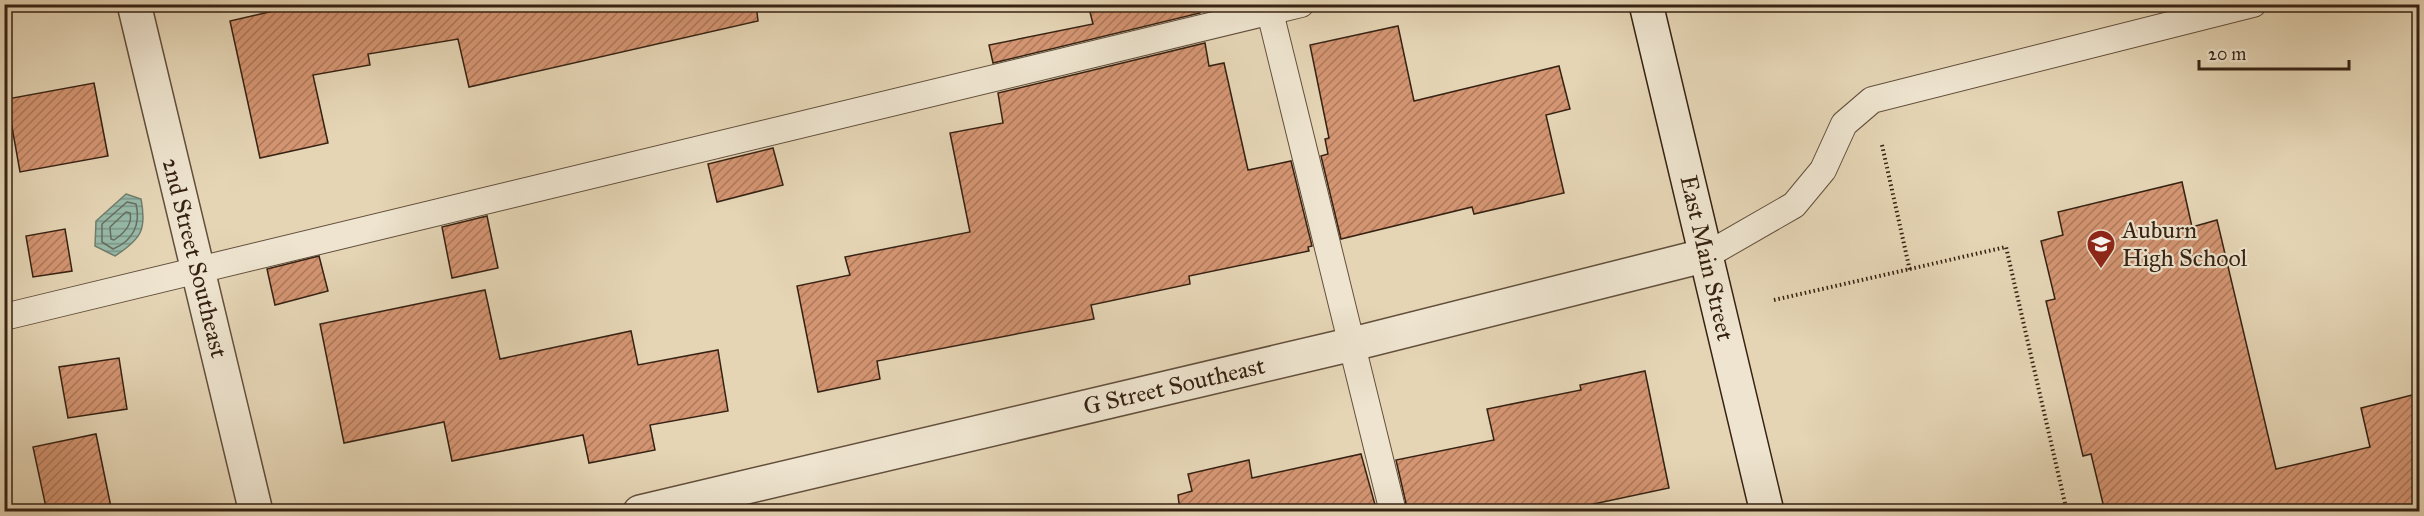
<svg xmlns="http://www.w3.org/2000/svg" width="2424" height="516" font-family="'IM FELL Great Primer',serif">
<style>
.water{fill:url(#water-rules);stroke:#707d6c;stroke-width:1.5}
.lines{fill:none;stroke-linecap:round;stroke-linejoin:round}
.shore{stroke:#666e5e;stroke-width:1.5}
.building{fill:url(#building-hatch);stroke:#362213;stroke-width:1.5}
.service-casing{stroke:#624f3c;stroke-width:28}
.minor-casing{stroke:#624f3c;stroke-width:36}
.secondary-casing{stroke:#362213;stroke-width:36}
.path{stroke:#362213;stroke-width:4;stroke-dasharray:1.5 3;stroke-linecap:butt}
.service{stroke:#eee4cf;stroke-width:26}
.minor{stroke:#eee4cf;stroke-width:33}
.secondary{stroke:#eee4cf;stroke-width:33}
.labels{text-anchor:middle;stroke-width:4.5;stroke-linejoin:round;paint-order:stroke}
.poi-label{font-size:24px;fill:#362213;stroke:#eee4cf;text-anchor:start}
.street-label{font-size:24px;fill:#362213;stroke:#eee4cf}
</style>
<defs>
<pattern id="water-rules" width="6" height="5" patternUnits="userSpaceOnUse" patternTransform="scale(1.5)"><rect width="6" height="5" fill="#97b9a8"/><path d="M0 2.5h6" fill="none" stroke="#7c9688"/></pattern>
<pattern id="building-hatch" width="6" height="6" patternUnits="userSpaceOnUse" patternTransform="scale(1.5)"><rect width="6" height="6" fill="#d49572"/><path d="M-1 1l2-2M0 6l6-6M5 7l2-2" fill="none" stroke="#ad795c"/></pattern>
</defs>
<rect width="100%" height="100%" fill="#e5d5b5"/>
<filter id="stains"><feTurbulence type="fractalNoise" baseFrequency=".00333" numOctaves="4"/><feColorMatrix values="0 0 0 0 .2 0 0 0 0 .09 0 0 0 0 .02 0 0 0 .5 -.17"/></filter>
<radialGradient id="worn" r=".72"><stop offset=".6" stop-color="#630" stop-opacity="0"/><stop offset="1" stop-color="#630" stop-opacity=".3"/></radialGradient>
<path class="water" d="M 126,194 L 141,199 C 147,230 141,239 115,256 L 95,246 L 96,221 Z"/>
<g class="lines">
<g class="shore">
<path d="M 127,202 L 136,204 C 141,224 133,241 113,249 L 102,242 L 102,224 Z"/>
<path d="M 126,212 L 130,213 C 133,225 123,234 114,240 L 111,239 L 110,227 Z"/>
</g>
</g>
<g class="building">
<path d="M 304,4 L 756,4 L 758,21 L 469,87 L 458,39 L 368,54 L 370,65 L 313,75 L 328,143 L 260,158 L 230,21 Z"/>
<path d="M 1088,4 L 1199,4 L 1200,13 L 993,63 L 989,45 L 1093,24 Z"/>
<path d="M 1398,26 L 1414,101 L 1559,66 L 1570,109 L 1546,115 L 1564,193 L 1474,214 L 1472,207 L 1341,239 L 1321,156 L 1328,154 L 1325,139 L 1329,138 L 1310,45 Z"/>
<path d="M 1205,43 L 1209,66 L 1224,63 L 1248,170 L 1291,161 L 1312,246 L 1308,247 L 1309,251 L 1189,276 L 1190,284 L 1091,305 L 1094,319 L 877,361 L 880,379 L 818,392 L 797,286 L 850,275 L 845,257 L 970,232 L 950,133 L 1003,123 L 998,93 Z"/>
<path d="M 94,83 L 108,156 L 20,172 L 7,99 Z"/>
<path d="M 773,148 L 783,185 L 717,202 L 708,164 Z"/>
<path d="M 2182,182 L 2192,227 L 2217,220 L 2276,469 L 2370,447 L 2361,408 L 2420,393 L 2420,512 L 2105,512 L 2091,454 L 2083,456 L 2046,301 L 2055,299 L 2041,241 L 2063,235 L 2058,212 Z"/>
<path d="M 487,216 L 498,268 L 452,278 L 442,227 Z"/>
<path d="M 65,229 L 72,271 L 33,277 L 26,236 Z"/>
<path d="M 319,256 L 328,291 L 275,305 L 267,269 Z"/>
<path d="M 485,290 L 500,359 L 631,331 L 638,365 L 718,350 L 728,411 L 650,425 L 655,450 L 589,463 L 583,435 L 452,461 L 444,422 L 344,443 L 320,324 Z"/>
<path d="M 119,358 L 127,409 L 68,418 L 59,367 Z"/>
<path d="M 1645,371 L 1669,488 L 1556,512 L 1408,512 L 1396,460 L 1494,440 L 1487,409 L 1581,390 L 1580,385 Z"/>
<path d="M 96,434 L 112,512 L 47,512 L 33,447 Z"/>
<path d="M 1361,454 L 1377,512 L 1180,512 L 1178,495 L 1192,491 L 1188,474 L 1249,460 L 1252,478 Z"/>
</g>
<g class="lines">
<g class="service-casing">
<g id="service">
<path d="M 1268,4 L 1393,512"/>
<path d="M 1707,255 L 1794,205 L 1823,170 L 1844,124 L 1872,100 L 2253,4"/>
<path d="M 4,317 L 1301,4"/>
</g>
</g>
<g class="minor-casing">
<g id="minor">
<path d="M 134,4 L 256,512"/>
<path d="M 640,512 L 1353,344 L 1707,255"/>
</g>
</g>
<g class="secondary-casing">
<path id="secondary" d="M 1646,4 L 1767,512"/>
</g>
<g class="path">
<path d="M 1882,145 L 1910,271"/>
<path d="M 1774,300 L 2006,247 L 2067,512"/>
</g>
<use href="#service" class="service"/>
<use href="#minor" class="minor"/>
<use href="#secondary" class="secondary"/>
</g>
<defs>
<g id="school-pin" transform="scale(1.5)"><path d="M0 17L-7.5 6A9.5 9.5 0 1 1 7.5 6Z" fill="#8f2418" stroke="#eee4cf"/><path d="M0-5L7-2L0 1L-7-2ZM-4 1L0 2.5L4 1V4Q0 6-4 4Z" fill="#fff"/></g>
</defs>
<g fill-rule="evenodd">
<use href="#school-pin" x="2101" y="244"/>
</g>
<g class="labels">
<g class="poi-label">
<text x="2122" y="238">Auburn<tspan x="2122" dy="28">High School</tspan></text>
</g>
<g class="street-label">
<text transform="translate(195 258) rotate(76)" y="8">2nd Street Southeast</text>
<text transform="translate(1707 258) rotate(77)" y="8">East Main Street</text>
<text transform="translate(1174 386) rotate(-13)" y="8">G Street Southeast</text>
</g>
</g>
<rect width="2424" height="516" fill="none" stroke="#e5d5b5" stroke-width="24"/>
<rect x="6" y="6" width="2412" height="504" fill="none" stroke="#362213" stroke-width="3"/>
<rect x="12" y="12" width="2400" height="492" fill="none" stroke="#362213" stroke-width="1.5"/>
<path d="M2199 60v9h150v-9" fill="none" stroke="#362213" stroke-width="3"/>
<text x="2208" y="60" font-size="18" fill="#362213" stroke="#eee4cf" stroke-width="4.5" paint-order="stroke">20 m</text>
<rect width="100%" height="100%" filter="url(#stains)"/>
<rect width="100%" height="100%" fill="url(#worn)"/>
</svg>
